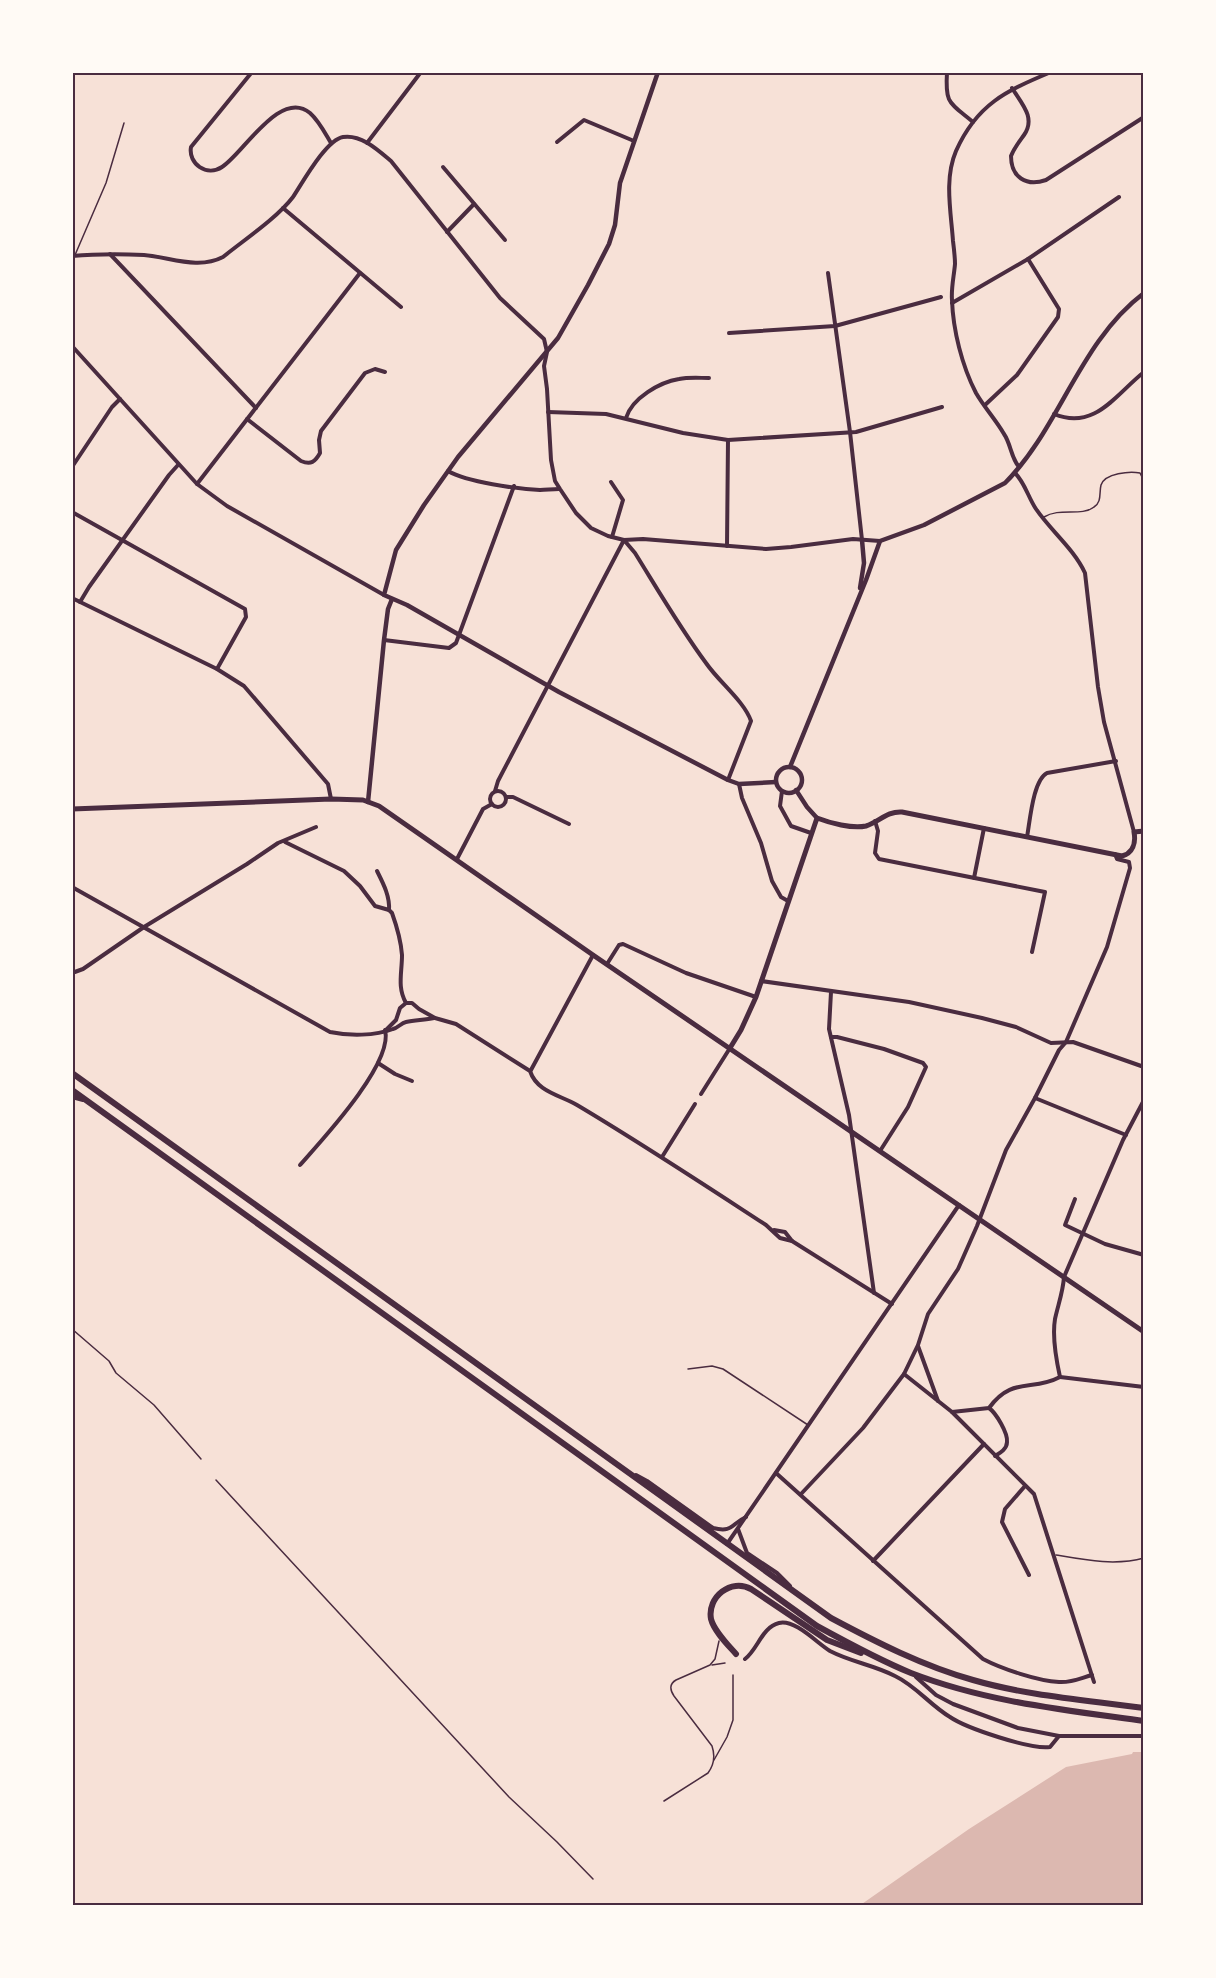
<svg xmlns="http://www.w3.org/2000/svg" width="1216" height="1978" font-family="'DejaVu Sans',sans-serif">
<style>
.water{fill:#dcb8b0}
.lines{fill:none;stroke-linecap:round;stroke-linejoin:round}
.service{stroke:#4a2c40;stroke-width:1.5}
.minor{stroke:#4a2c40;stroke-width:4}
.tertiary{stroke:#4a2c40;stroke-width:4.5}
.secondary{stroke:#4a2c40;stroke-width:5}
.primary{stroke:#4a2c40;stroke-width:6}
.neatline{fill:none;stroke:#4a2c40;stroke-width:2}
</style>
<rect width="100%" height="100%" fill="#f7e1d7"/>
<path class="water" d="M 1133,1752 L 1144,1752 L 1144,1906 L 859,1906 L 969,1829 L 1066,1767 L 1132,1754 Z"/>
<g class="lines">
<g class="service">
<path d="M 75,255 L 106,183 L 124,123"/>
<path d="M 1044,517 C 1060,507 1081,517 1094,507 C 1102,502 1099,493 1101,485 C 1105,473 1130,471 1140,473 L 1144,481"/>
<path d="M 72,1329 L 109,1361 L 116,1373 L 154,1405 L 201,1459"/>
<path d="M 688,1369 L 712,1366 L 723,1369 L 808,1425"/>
<path d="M 216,1480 L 509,1797 L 557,1842 L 593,1879"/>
<path d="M 1056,1555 C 1085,1560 1115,1566 1144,1558"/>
<path d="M 712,1665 L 725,1663"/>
<path d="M 714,1760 L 727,1737 L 733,1720 L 733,1675"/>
<path d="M 664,1801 L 708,1773 C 714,1765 715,1755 712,1746 L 674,1696 C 670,1690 669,1684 676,1680 L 710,1665 L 715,1659 L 719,1641"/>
</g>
<g class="minor">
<path d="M 252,72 L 191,147 C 188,164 207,177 222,167 C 243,154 280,88 310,113 C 319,121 325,133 331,143"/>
<path d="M 947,72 C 945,104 949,102 973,122"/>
<path d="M 1012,88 C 1022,104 1036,118 1024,135 C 1019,142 1014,148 1011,156 C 1011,177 1026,187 1046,180 L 1144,117"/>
<path d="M 557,142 L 584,120 L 634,141"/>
<path d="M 367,143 L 421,72"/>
<path d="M 443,167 L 505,240"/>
<path d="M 283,208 L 401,307"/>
<path d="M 447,232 L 474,204"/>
<path d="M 110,254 L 256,408"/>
<path d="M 72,256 C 96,254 120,254 144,255 C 170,257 198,270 223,257 C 244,240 277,218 293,197 C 303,182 326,140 343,137 C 361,134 378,150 391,161 L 500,298 L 544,339 L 547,352 L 544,366 L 547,389 L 551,460 L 555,481 L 560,489 L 576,513 L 591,528 L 608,536 L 624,540 L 643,539 L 766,549 L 791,547 L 853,539 L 880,541"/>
<path d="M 828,273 L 850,432 L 862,540"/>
<path d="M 952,303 L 1028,259 L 1119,197"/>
<path d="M 729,333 L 835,326 L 941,297"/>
<path d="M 72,346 L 197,484 L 227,506 L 384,595"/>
<path d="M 985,405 L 1017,375 L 1058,317 L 1059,309 L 1028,259"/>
<path d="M 548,412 L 606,414 L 683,433 L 728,440 L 856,432 L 942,407"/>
<path d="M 1054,414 C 1095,431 1116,394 1144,372"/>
<path d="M 626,418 C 632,398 660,382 679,379 C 689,377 699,378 709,378"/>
<path d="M 247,419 L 301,461 C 311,465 315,462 320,453 L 319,440 L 321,431 L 365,373 L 375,369 L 385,372"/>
<path d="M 72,467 L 112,407 L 120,399"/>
<path d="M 1019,467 C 1011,458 1011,444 1004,434 C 996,420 984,407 976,393 C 962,366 953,330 952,300 C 951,288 954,276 955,264 C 955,257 954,249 953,241 C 951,212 944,179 956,151 C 977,104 1006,91 1051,72"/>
<path d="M 448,471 C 467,482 517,489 540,490 C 546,490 552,489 559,489"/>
<path d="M 1015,473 C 1025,483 1028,497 1036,509 C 1051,531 1074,549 1085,573 L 1098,687 L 1104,722 L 1134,832"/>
<path d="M 611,482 L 623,500 L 612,537"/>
<path d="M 197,484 L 360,273"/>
<path d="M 72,512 L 245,609 L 246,617 L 217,669"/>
<path d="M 727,546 L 728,440"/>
<path d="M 72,598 L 217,669 L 244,686 L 328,784 L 331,799"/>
<path d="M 80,602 L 89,587 L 169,475 L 178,465"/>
<path d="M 384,640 L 449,648 L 456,643 L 514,486"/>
<path d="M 739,784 L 742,798 L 761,843 L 772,881 L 781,897 L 788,901"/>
<circle cx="498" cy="799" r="8"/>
<path d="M 495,791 L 498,781 L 624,540 L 635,553 C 658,590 680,628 706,663 C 719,682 744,701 751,721 L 728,780"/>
<path d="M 782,791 L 780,806 L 791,826 L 811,833"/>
<path d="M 506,797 L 513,797 L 569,824"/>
<path d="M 875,821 L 878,831 L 875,853 L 879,859 L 1045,892 L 1032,952"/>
<path d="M 1027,837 C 1030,821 1033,780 1047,773 L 1116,761"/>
<path d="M 285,842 L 344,871 L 360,886 L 375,906 L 389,910"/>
<path d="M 457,859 L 483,809 L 492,804"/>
<path d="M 377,871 C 383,883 390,896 389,910 L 392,913 C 397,927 401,941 402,955 C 402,973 397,987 406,1003"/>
<path d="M 974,878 L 984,828"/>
<path d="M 72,887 L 330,1032 C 349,1036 375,1036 393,1029 C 398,1028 401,1023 406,1022 C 415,1020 425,1020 434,1018"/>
<path d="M 607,964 L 619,945 L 623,944 L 686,973 L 756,997"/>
<path d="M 72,973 L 83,969 L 144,927 L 247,864 L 278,843 L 316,827"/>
<path d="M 761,981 L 909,1002 L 982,1018 L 1016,1027 L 1051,1043 L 1073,1042 L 1144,1067"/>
<path d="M 831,992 L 829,1029 L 849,1115 L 874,1293"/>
<path d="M 406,1003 L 412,1003 L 419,1009 L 435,1018 L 456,1024 L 530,1071 C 537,1092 560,1095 577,1105 C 641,1143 703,1184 766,1225 L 780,1238 L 792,1241"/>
<path d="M 386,1030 L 396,1020 L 400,1008 L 406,1003"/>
<path d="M 831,1037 L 837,1037 L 884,1049 L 923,1063 L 926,1067 L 908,1107 L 880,1151"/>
<path d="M 378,1063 L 395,1074 L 412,1081"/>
<path d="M 531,1070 L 593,955"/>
<path d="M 701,1094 L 730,1048"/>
<path d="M 72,1097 L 83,1100"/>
<path d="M 1035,1098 L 1126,1135"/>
<path d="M 662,1157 L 695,1104"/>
<path d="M 300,1165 C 322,1140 394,1063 385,1030"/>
<path d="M 1075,1199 L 1065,1225 L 1105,1244 L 1144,1255"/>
<path d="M 774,1230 L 785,1232 L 792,1241 L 892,1304"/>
<path d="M 918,1346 L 938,1401"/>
<path d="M 904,1374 L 952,1412 L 1034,1494 L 1094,1682"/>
<path d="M 1060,1377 L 1144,1387"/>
<path d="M 989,1408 C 996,1413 1008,1433 1007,1442 C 1007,1449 1000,1453 995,1456"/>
<path d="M 952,1412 L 989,1408 C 1012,1376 1032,1392 1060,1377 C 1056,1359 1052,1337 1055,1319 C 1058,1305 1063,1292 1064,1277 L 1123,1140 L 1144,1100"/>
<path d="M 776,1473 L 983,1659 C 1002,1669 1038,1681 1059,1682 C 1071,1683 1081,1678 1092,1675"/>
<path d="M 636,1475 L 647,1481 L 713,1528 C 733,1533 731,1524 746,1517"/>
<path d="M 1025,1486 L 1005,1509 L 1002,1522 L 1029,1575"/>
<path d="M 801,1494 L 863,1428 L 904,1374 L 918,1345 L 928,1314 L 958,1269 L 977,1226 L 1006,1150 L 1035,1098 L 1059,1050 L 1066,1042 L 1107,947 L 1130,868 L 1129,862 L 1117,859 L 1115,854"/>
<path d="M 738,1529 L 747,1553 L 777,1573 L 790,1586"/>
<path d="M 727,1544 L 959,1205"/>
<path d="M 873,1561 L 984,1444"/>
<path d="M 745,1659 C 758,1649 762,1627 779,1623 C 795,1619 817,1643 830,1651 C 851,1662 874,1665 895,1676 C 916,1686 930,1705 950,1717 C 966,1728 1031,1750 1050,1747 L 1059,1736"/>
<path d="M 916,1677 L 936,1695 L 953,1704 L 1018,1728 L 1059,1736 L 1144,1736"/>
</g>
<g class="tertiary">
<path d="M 658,72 L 620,183 L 615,225 L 609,244 L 588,285 L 558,338 L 458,457 L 424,505 L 396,550 L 384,595 L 407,605 L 559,692 L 728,780 L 739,784 L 776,782"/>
<path d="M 860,588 L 864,563 L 862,540"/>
<path d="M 790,767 L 866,580 L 880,541 L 924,525 L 1005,483 C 1060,428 1079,342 1144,293"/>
<circle cx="789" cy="780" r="13"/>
<path d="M 796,790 L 807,807 L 817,818"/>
<path d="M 368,802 L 384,640 L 388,609 L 392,599"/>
</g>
<g class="secondary">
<path d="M 72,809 L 331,799 L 363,800 L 379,806 L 593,955 L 1144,1332"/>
<path d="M 730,1048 L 741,1030 L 756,997 L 817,818 C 830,823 852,829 866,826 C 879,822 887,811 902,812 L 1122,856 C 1133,853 1136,843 1134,832 L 1144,831"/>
</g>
<g class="primary">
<path d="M 72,1073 L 831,1618 C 876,1642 923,1666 973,1680 C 1028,1696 1087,1700 1144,1708"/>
<path d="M 72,1090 L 817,1626 C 848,1643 879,1660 911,1673 C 986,1702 1065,1710 1144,1721"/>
<path d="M 736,1654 C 728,1645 714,1631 711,1619 C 707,1597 731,1578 751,1589 L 827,1640 L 861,1653"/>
</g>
</g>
<rect width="1216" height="1978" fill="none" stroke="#fffaf5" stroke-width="147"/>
<rect x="74" y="74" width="1068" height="1830" class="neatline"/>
</svg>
